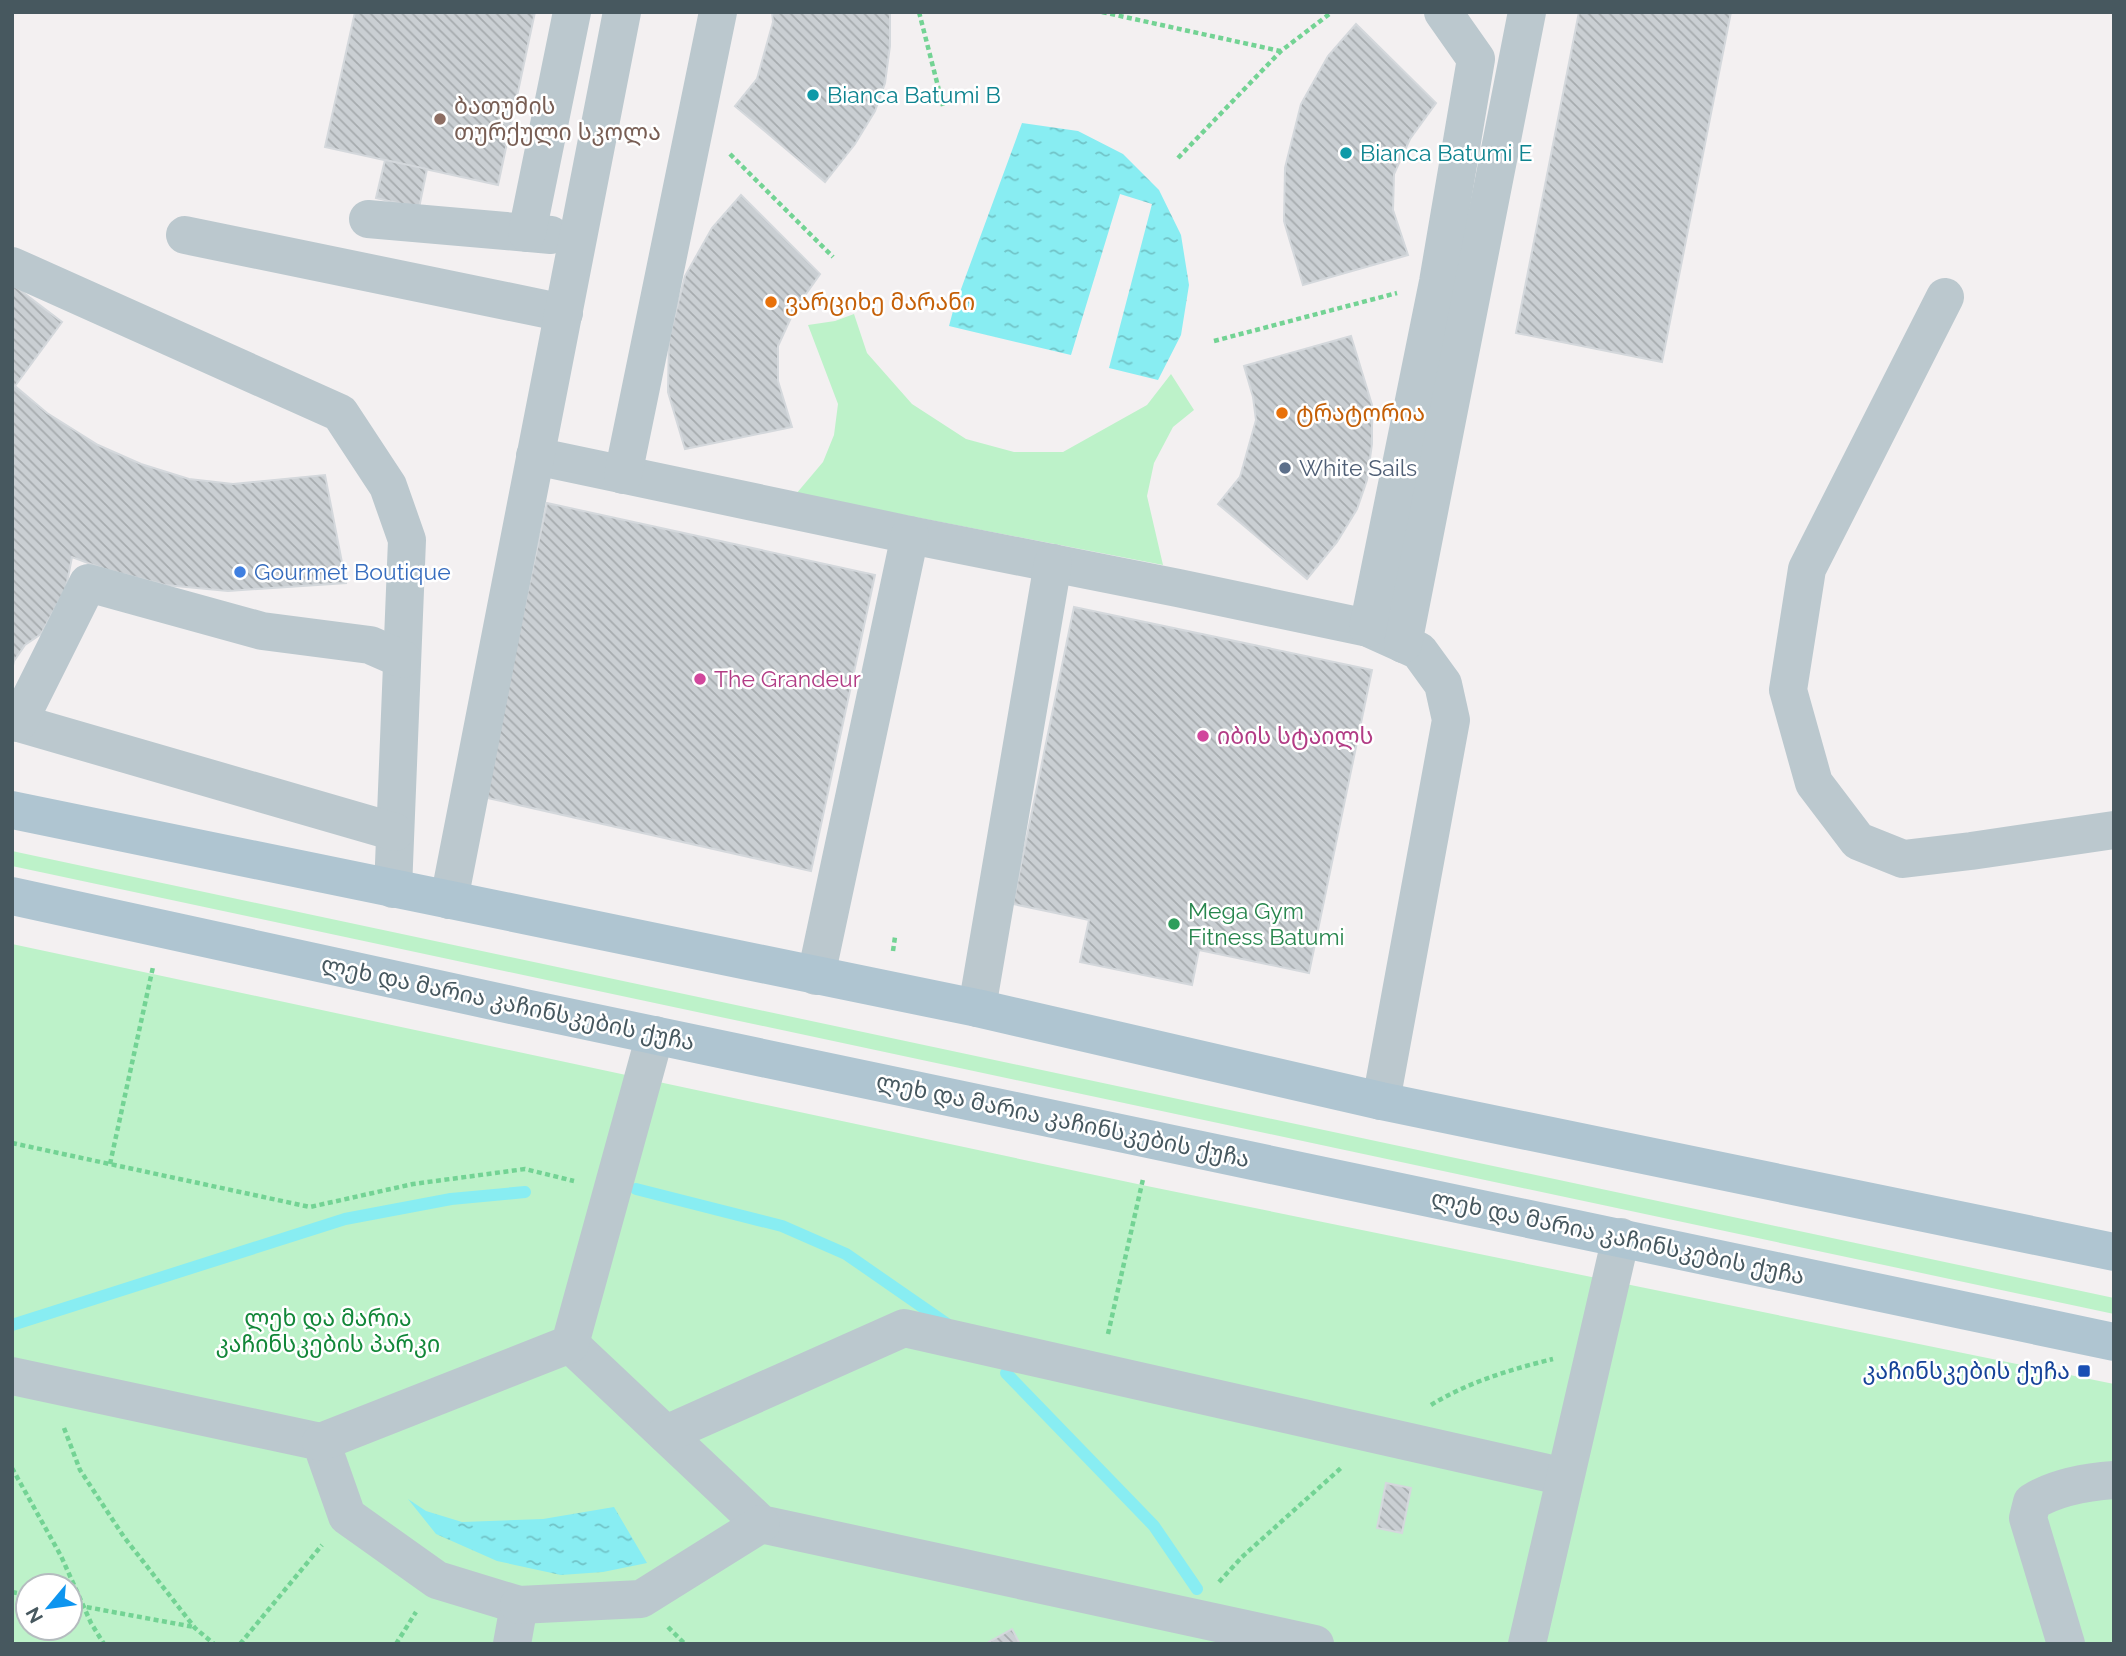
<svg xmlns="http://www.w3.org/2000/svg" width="2126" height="1656" font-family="Raleway,'Noto Sans Georgian',sans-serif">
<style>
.green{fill:#bdf2c9;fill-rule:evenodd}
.water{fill:url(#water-ripples)}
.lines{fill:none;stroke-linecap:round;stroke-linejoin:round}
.stream{stroke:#88edf2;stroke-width:12}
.building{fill:url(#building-back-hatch);stroke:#d4d8dc;stroke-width:2}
.path{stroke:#73d394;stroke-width:4.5;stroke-dasharray:5 3.5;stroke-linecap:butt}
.minor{stroke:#bbc8ce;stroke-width:38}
.major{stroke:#afc5d1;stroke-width:38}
.culture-dot{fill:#0f9aa8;stroke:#fff;stroke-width:2.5}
.education-dot{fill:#8d6e63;stroke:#fff;stroke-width:2.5}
.food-dot{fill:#e8710a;stroke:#fff;stroke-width:2.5}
.service-dot{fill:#5c6f8a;stroke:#fff;stroke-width:2.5}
.shop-dot{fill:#3f7fe0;stroke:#fff;stroke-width:2.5}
.hotel-dot{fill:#d1479c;stroke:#fff;stroke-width:2.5}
.leisure-dot{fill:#2e9e5b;stroke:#fff;stroke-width:2.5}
.transit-dot{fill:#1a4fb4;stroke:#fff;stroke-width:2.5}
.labels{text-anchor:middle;stroke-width:5;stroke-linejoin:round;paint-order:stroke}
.culture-label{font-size:23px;fill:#0d838f;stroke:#fff;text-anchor:start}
.education-label{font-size:23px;fill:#785e54;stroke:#fff;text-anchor:start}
.food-label{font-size:23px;fill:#c56008;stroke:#fff;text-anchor:start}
.service-label{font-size:23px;fill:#4e5e75;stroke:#fff;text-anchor:start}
.shop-label{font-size:23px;fill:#366cbe;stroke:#fff;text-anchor:start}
.hotel-label{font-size:23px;fill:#b23c85;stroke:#fff;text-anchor:start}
.leisure-label{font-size:23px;fill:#27864d;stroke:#fff;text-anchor:start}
.street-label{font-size:23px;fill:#47585f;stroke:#fff}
.park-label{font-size:23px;fill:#128739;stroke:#fff}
.transit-label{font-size:23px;fill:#164399;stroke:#fff;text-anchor:end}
</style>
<defs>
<pattern id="water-ripples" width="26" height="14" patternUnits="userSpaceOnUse" patternTransform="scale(1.75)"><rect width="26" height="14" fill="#88edf2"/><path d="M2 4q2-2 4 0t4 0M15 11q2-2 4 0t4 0" fill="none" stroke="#71c3c7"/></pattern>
<pattern id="building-back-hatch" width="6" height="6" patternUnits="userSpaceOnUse" patternTransform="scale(1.75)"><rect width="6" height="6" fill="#cacfd3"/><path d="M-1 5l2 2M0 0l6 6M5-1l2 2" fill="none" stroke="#a6abae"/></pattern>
</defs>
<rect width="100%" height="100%" fill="#f3f0f1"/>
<g class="green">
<path d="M 854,314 L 867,353 L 912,404 L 966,439 L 1014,452 L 1063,452 L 1147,405 L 1171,374 L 1194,410 L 1173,427 L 1154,463 L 1147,496 L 1163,565 L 796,494 L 823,462 L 834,435 L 838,404 L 808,325 L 835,321 Z"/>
<path d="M 12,851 L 2114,1298 L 2114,1314 L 12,866 Z"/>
<path d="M 12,944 L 1142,1185 L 2114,1384 L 2114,1644 L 12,1644 ZM 28,1586 L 70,1586 L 70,1628 L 28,1628 Z"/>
</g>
<g class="water">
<path d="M 1022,123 L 1078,131 L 1123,154 L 1159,190 L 1181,235 L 1189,285 L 1181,335 L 1158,380 L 1109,368 L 1152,204 L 1120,194 L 1071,355 L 949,326 L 953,311 Z"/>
<path d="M 408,1499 L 426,1511 L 462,1522 L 543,1519 L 614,1507 L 647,1563 L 603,1572 L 561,1575 L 497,1561 L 436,1534 Z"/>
</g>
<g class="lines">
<g class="stream">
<path d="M 636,1189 L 782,1226 L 846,1254 L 947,1324"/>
<path d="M 12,1325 L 345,1219 L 451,1199 L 525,1192"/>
<path d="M 1006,1373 L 1154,1526 L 1197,1589"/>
</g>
</g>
<g class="building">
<path d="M 355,12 L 535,12 L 498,185 L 325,147 Z"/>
<path d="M 772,12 L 890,12 L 890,46 L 885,83 L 875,111 L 855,144 L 825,182 L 735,106 L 757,79 L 773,22 Z"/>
<path d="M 1579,12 L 1731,12 L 1662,362 L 1516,333 Z"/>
<path d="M 1356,24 L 1436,103 L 1410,139 L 1394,174 L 1393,210 L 1408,255 L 1303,285 L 1284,221 L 1285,168 L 1301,104 L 1328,56 Z"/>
<path d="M 385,160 L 427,169 L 419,208 L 376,198 Z"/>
<path d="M 741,195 L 820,274 L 794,311 L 778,346 L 778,381 L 792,427 L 685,449 L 668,392 L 669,339 L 685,276 L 712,228 Z"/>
<path d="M 12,284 L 62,322 L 15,386 L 47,413 L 98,445 L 141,464 L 189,479 L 233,484 L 325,475 L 346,583 L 228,591 L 165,585 L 104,569 L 72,557 L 66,588 L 41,634 L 25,645 L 14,661 L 12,670 Z"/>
<path d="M 1351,336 L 1372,405 L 1372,444 L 1367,480 L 1357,509 L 1337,542 L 1307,579 L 1218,504 L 1240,477 L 1256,420 L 1253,397 L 1244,366 Z"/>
<path d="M 547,503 L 875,575 L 811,871 L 483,797 Z"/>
<path d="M 1074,607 L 1372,670 L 1309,973 L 1199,950 L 1192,985 L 1080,962 L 1089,920 L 1013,904 Z"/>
<path d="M 1386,1483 L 1411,1488 L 1402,1533 L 1377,1528 Z"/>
<path d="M 1012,1629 L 1020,1644 L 990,1644 L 989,1642 Z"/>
</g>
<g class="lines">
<g class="path">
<path d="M 919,12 L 943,106"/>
<path d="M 1102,12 L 1280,51"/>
<path d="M 730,154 L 833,257"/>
<path d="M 1178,158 L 1281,51 L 1332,12"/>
<path d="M 1214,341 L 1397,293"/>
<path d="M 893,951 L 895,937"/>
<path d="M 12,1143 L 310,1207 L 413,1184 L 525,1169 L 574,1181"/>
<path d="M 110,1164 L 153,967"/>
<path d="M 1108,1334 L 1143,1179"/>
<path d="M 1431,1405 C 1468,1382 1512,1369 1553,1359"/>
<path d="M 64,1428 L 80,1470 L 124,1537 L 195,1628 L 214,1644"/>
<path d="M 12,1468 L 61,1556 L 91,1623 L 104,1644"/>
<path d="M 1219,1582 L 1242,1557 L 1341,1468"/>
<path d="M 12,1592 L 28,1595"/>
<path d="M 70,1604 L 194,1627"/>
<path d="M 668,1627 L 685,1644"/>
<path d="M 240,1644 L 322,1545"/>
<path d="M 396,1644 L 416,1612"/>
</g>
<g class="minor">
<path d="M 368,219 L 551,235"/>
<path d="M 527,233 L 572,12"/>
<path d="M 185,235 L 564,313"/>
<path d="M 12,266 L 340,413 L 388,486 L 407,540 L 393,889"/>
<path d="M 1945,297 L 1807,569 L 1788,690 L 1814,783 L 1858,841 L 1903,859 L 1971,851 L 2114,830"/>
<path d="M 535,456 L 910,535 L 1178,588 L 1368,628 L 1419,651 L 1443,684 L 1451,720 L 1381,1101"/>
<path d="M 623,475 L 718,12"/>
<path d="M 1368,628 L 1438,282 L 1476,59 L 1443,12"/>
<path d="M 1403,644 L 1527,12"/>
<path d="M 12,721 L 395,832"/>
<path d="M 18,723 L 88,583 L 262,631 L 370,645 L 402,659"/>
<path d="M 449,900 L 622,12"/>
<path d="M 816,976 L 910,535"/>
<path d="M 977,1008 L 1053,563"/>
<path d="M 570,1344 L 761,1524 L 1315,1644"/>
<path d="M 12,1376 L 321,1442 L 347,1516 L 437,1580 L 519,1605 L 512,1644"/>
<path d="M 666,1434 L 904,1328 L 1565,1477"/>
<path d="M 321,1442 L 570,1344 L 655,1035"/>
<path d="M 519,1605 L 641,1599 L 761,1524"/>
<path d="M 1527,1644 L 1621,1237"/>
<path d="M 2066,1644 L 2028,1518 L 2032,1502 C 2056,1487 2086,1482 2114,1480"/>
</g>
<g class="major">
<path d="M 12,810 L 977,1008 L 1381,1101 L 2114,1252"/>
<path d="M 12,896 L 525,1008 L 2114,1342"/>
</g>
</g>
<g class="culture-dot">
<circle cx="813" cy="95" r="7"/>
<circle cx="1346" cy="153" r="7"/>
</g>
<circle class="education-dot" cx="440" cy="119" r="7"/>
<g class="food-dot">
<circle cx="771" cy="302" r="7"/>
<circle cx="1282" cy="413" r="7"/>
</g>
<circle class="service-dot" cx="1285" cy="468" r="7"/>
<circle class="shop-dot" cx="240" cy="572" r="7"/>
<g class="hotel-dot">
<circle cx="700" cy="679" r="7"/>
<circle cx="1203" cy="736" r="7"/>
</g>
<circle class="leisure-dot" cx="1174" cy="924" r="7"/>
<rect class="transit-dot" x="2077" y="1364" width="14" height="14" rx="3.5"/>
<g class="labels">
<g class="culture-label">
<text x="827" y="103">Bianca Batumi B</text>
<text x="1360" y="161">Bianca Batumi E</text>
</g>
<g class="education-label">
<text x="454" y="114">ბათუმის<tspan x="454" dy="26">თურქული სკოლა</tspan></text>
</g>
<g class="food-label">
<text x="785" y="310">ვარციხე მარანი</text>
<text x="1296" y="421">ტრატორია</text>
</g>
<g class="service-label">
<text x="1299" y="476">White Sails</text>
</g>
<g class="shop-label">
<text x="254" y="580">Gourmet Boutique</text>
</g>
<g class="hotel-label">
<text x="714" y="687">The Grandeur</text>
<text x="1217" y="744">იბის სტაილს</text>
</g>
<g class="leisure-label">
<text x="1188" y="919">Mega Gym<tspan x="1188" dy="26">Fitness Batumi</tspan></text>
</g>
<g class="street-label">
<text transform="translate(508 1003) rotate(12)" y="8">ლეხ და მარია კაჩინსკების ქუჩა</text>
<text transform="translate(1063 1120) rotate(12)" y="8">ლეხ და მარია კაჩინსკების ქუჩა</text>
<text transform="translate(1618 1237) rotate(12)" y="8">ლეხ და მარია კაჩინსკების ქუჩა</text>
</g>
<g class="park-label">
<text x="328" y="1326">ლეხ და მარია<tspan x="328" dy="26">კაჩინსკების პარკი</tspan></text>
</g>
<g class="transit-label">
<text x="2070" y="1379">კაჩინსკების ქუჩა</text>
</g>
</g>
<rect width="2126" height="1656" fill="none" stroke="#47585f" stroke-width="28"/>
<g transform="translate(49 1607) rotate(241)"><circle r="33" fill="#ffffff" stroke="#b5bcbf" stroke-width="2"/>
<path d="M0-5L12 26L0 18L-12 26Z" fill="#0e95ef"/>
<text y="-10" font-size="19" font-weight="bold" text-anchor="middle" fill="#47585f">N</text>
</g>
</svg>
